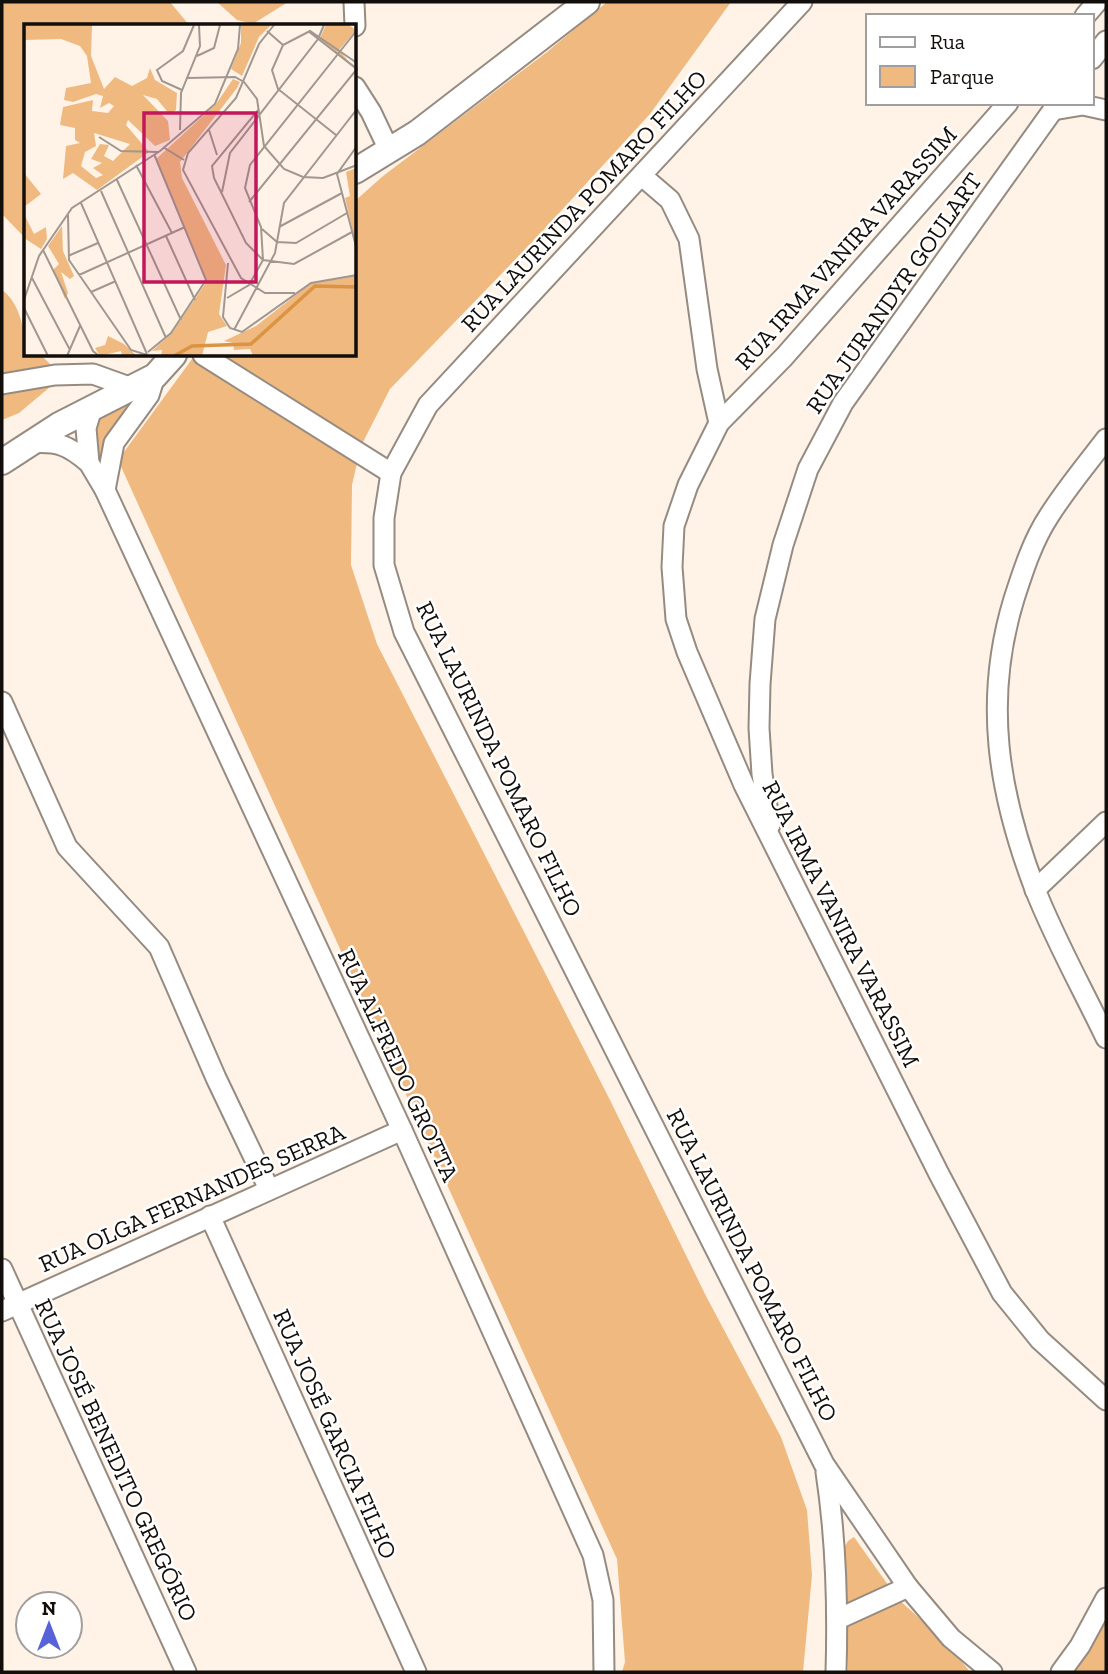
<svg xmlns="http://www.w3.org/2000/svg" width="1108" height="1674" font-family="'Zilla Slab',serif">
<style>
.green{fill:#efb980}
.lines{fill:none;stroke-linecap:round;stroke-linejoin:round}
.minor-casing{stroke:#958b81;stroke-width:23}
.tertiary-casing{stroke:#958b81;stroke-width:28}
.minor{stroke:#fff;stroke-width:19}
.tertiary{stroke:#fff;stroke-width:24}
.labels{text-anchor:middle;stroke-width:5;stroke-linejoin:round;paint-order:stroke}
.street-label{font-size:24px;fill:#120e0b;stroke:#fff}
.inset-river{fill:none;stroke:#db9443;stroke-width:3.5}
.inset-road{fill:none;stroke:#a09790;stroke-width:2}
.view{fill:#c2185b;fill-opacity:0.15;stroke:#c2185b;stroke-width:3.5}
.inset-edge{fill:none;stroke:#120e0b;stroke-width:3.5}
</style>
<rect width="100%" height="100%" fill="#fff3e8"/>
<g class="green">
<path d="M 2,2 L 170,2 L 190,26 L 26,26 L 26,239 L 2,214 Z"/>
<path d="M 217,2 L 288,2 L 253,24 L 237,20 Z"/>
<path d="M 607,2 L 731,2 L 650,114 L 538,236 L 390,389 L 361,446 L 352,485 L 351,565 L 377,644 L 610,1100 L 706,1296 L 781,1437 L 807,1510 L 812,1575 L 803,1672 L 622,1672 L 625,1662 L 617,1559 L 118,460 L 195,355 L 355,355 L 355,201 L 383,176 L 547,52 Z"/>
<path d="M 2,290 C 20,302 26,334 26,355 L 41,355 L 55,369 L 50,387 L 19,413 L 2,420 Z"/>
<path d="M 139,395 L 114,428 L 103,472 L 96,462 L 90,420 Z"/>
<path d="M 854,1537 L 898,1599 L 949,1645 L 970,1672 L 848,1672 L 843,1549 L 848,1541 Z"/>
<path d="M 1106,1620 L 1106,1672 L 1073,1672 Z"/>
</g>
<g class="lines">
<g class="minor-casing">
<g id="minor">
<path d="M 354,2 L 355,26"/>
<path d="M 802,2 L 428,405 L 391,473 L 384,518 L 384,565 L 404,632 L 824,1464 L 908,1587 L 951,1638 L 992,1672"/>
<path d="M 1085,16 L 1097,2"/>
<path d="M 1092,59 L 1106,41"/>
<path d="M 355,87 L 371,112 L 389,150"/>
<path d="M 1008,103 L 784,357 L 719,423 L 688,485 L 674,526 L 672,567 L 676,619 L 687,652 L 744,785 L 939,1174 L 1002,1293 L 1040,1340 L 1106,1400"/>
<path d="M 1053,110 L 1083,105 L 1106,110"/>
<path d="M 642,176 L 670,200 L 689,239 L 707,369 L 719,423"/>
<path d="M 203,355 L 391,473"/>
<path d="M 2,384 L 55,375 L 93,374 L 132,388"/>
<path d="M 92,408 L 86,428 L 89,463 L 105,490 L 402,1130 L 593,1555 L 603,1600 L 604,1672"/>
<path d="M 1106,439 C 1087,464 1066,489 1049,516 C 1033,540 1023,571 1014,599 C 983,700 998,792 1035,889 C 1054,938 1083,990 1106,1038"/>
<path d="M 30,443 C 58,441 68,445 89,463"/>
<path d="M 105,490 L 114,443 L 149,395 L 155,376"/>
<path d="M 2,702 L 67,847 L 159,947 L 216,1078 L 269,1189"/>
<path d="M 770,825 L 762,774 L 759,728 L 760,684 L 765,619 L 783,545 L 808,469 L 843,403 L 1058,103"/>
<path d="M 1035,890 L 1106,822"/>
<path d="M 210,1216 L 416,1672"/>
<path d="M 2,1269 L 186,1672"/>
<path d="M 2,1311 L 402,1130"/>
<path d="M 826,1472 C 836,1538 838,1605 836,1672"/>
<path d="M 838,1619 L 908,1587"/>
<path d="M 1061,1672 L 1080,1646 L 1106,1598"/>
</g>
</g>
<g class="tertiary-casing">
<g id="tertiary">
<path d="M 355,171 L 417,133 L 587,2"/>
<path d="M 2,462 L 59,425 L 155,376 L 174,355"/>
</g>
</g>
<use href="#minor" class="minor"/>
<use href="#tertiary" class="tertiary"/>
</g>
<g class="labels">
<g class="street-label">
<text transform="translate(584 201) rotate(-47)" y="8">RUA LAURINDA POMARO FILHO</text>
<text transform="translate(846 248) rotate(-48)" y="8">RUA IRMA VANIRA VARASSIM</text>
<text transform="translate(894 293) rotate(-55)" y="8">RUA JURANDYR GOULART</text>
<text transform="translate(499 759) rotate(64)" y="8">RUA LAURINDA POMARO FILHO</text>
<text transform="translate(841 924) rotate(63)" y="8">RUA IRMA VANIRA VARASSIM</text>
<text transform="translate(398 1065) rotate(65)" y="8">RUA ALFREDO GROTTA</text>
<text transform="translate(192 1198) rotate(-24)" y="8">RUA OLGA FERNANDES SERRA</text>
<text transform="translate(752 1265) rotate(63)" y="8">RUA LAURINDA POMARO FILHO</text>
<text transform="translate(335 1434) rotate(66)" y="8">RUA JOSÉ GARCIA FILHO</text>
<text transform="translate(116 1460) rotate(65)" y="8">RUA JOSÉ BENEDITO GREGÓRIO</text>
</g>
</g>
<g transform="translate(24 24)">
<rect width="332" height="332" fill="#fff3e8"/>
<path d="M 0,1 L 68,1 L 67,32 L 80,65 L 91,53 L 108,62 L 123,54 L 126,44 L 131,56 L 153,69 L 152,86 L 146,91 L 133,75 L 119,71 L 144,97 L 146,116 L 131,122 L 104,96 L 102,101 L 125,128 L 73,166 L 49,149 L 39,155 L 42,122 L 56,119 L 51,116 L 51,104 L 36,101 L 39,83 L 69,76 L 68,87 L 84,89 L 90,82 L 85,79 L 76,84 L 79,72 L 72,70 L 49,78 L 40,76 L 42,64 L 67,59 L 63,32 L 56,22 L 37,15 L 0,16 ZM 70,109 L 106,120 L 89,137 L 80,132 L 85,121 L 76,120 L 67,135 L 78,139 L 69,144 L 79,151 L 72,154 L 57,142 L 61,128 L 72,122 ZM 217,1 L 247,1 L 235,13 L 218,52 L 207,45 L 217,19 ZM 302,1 L 325,1 L 332,6 L 315,26 L 332,46 L 295,16 ZM 209,55 L 216,58 L 213,64 L 156,138 L 158,154 L 202,241 L 195,290 L 203,302 L 184,308 L 178,332 L 137,332 L 138,326 L 128,327 L 148,309 L 183,257 L 132,135 L 192,80 ZM 332,144 L 332,221 L 321,174 L 326,172 L 322,148 ZM 0,149 L 17,170 L 0,183 ZM 0,190 L 10,210 L 22,203 L 23,215 L 17,225 L 0,214 ZM 38,202 L 39,227 L 50,252 L 46,255 L 37,248 L 44,269 L 41,275 L 29,246 L 35,240 L 24,222 ZM 332,251 L 332,332 L 229,332 L 226,325 L 210,326 L 209,319 L 200,317 L 232,302 L 287,259 ZM 84,312 L 100,320 L 113,332 L 98,332 L 97,327 L 76,332 L 71,324 L 81,321 Z" fill="#efb980" fill-rule="evenodd"/>
<path class="inset-river" d="M 150,332 L 168,322 L 227,320 L 291,262 L 333,263"/>
<path class="inset-road" d="M 250,1 L 235,20 L 212,74 L 164,129 L 159,146 L 217,254 L 241,269 L 271,269M 243,7 L 259,21M 173,32 L 190,24 L 196,1M 163,54 L 211,53 L 220,58 L 233,75 L 240,122 L 260,145 L 279,153 L 299,154 L 333,141M 158,66 L 138,57 L 133,46 L 159,27 L 170,1M 235,85 L 188,142 L 190,154 L 222,219 L 239,236 L 270,240 L 328,208M 156,106 L 157,69 L 176,22 L 175,1M 185,106 L 193,131M 312,111 L 254,65 L 248,46 L 259,21 L 286,7 L 333,39M 75,113 L 97,127 L 134,128M 333,122 L 313,150 L 333,226M 139,123 L 160,136M 112,141 L 148,209M 93,156 L 157,296M 77,167 L 142,314M 198,168 L 206,129 L 294,15 L 300,1M 225,178 L 333,45 L 284,7M 57,179 L 123,330M 44,191 L 45,236 L 107,326 L 123,331M 255,203 L 318,169M 238,205 L 253,218 L 272,219 L 323,189M 142,212 L 171,276M 19,226 L 69,327 L 75,332M 44,232 L 74,219M 204,239 L 199,293 L 206,304 L 218,308 L 287,259 L 333,251M 55,251 L 161,203M 8,254 L 46,326M 67,268 L 92,257M 203,274 L 225,261 L 239,236 L 237,203 L 221,164 L 226,141 L 333,6M 0,276 L 15,232 L 48,184 L 136,127 L 191,80 L 214,25 L 216,1M 0,284 L 24,332M 210,306 L 251,229 L 260,179 L 333,85M 124,328 L 147,309 L 182,256 L 130,130M 43,332 L 56,302"/>
<path class="view" d="M 120,89 L 232,89 L 232,258 L 120,258 Z"/>
<rect width="332" height="332" class="inset-edge"/>
</g>
<rect width="1108" height="1674" fill="none" stroke="#120e0b" stroke-width="7"/>
<rect x="866" y="14" width="228" height="91" fill="#ffffff" stroke="#a09f9d" stroke-width="2"/>
<rect x="880" y="37" width="35" height="10" fill="#ffffff" stroke="#a09f9d" stroke-width="2"/>
<text x="930" y="49" font-size="21" fill="#120e0b">Rua</text>
<rect x="880" y="66" width="35" height="21" fill="#efb980" stroke="#a09f9d" stroke-width="2"/>
<text x="930" y="84" font-size="21" fill="#120e0b">Parque</text>
<g transform="translate(49 1625)"><circle r="33" fill="#ffffff" stroke="#a09f9d" stroke-width="2"/>
<path d="M0-5L12 26L0 18L-12 26Z" fill="#5761d8"/>
<text y="-10" font-size="19" font-weight="bold" text-anchor="middle" fill="#120e0b">N</text>
</g>
</svg>
